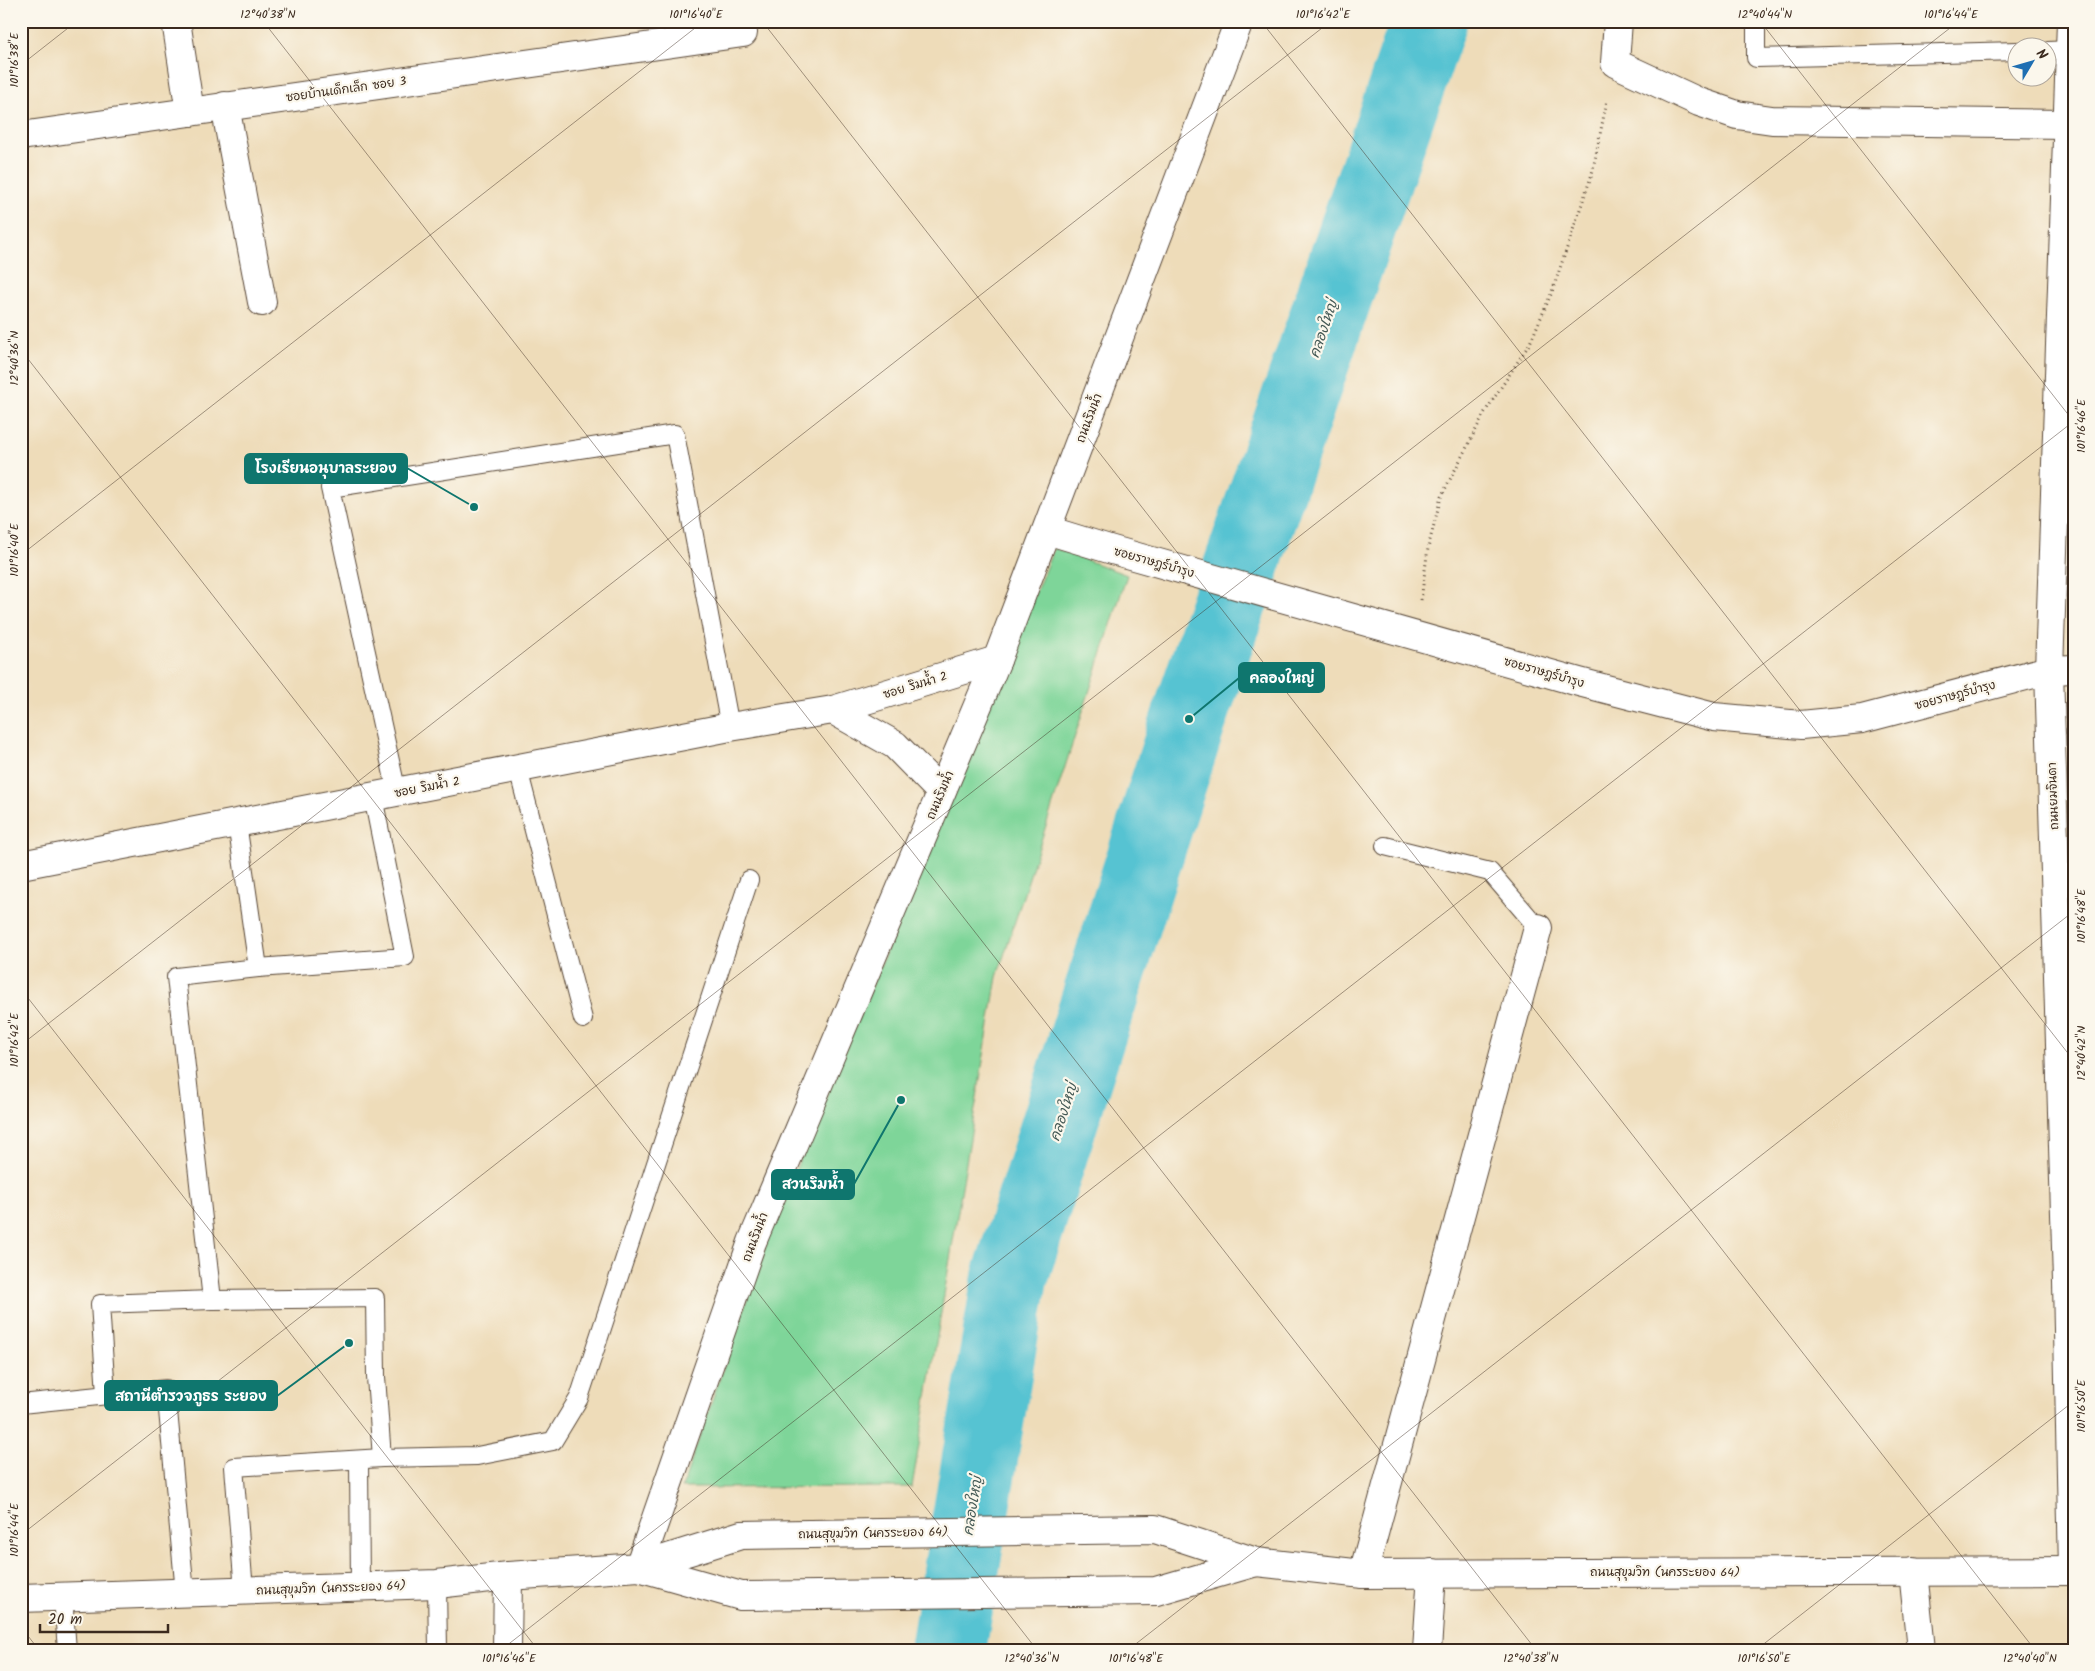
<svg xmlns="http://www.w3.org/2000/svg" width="2095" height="1671" font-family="Kalam,'Playpen Sans Thai',sans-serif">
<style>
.green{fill:#7ed599;stroke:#5c805c}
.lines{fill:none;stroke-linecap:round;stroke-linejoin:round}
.river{stroke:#57c3d2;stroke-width:76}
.service-casing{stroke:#564535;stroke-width:20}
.minor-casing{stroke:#564535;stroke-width:30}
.tertiary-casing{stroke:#564535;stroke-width:30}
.path{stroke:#564535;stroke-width:3;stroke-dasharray:1 4;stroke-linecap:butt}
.service{stroke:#fff;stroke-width:18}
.minor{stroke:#fff;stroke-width:28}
.tertiary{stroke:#fff;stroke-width:28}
.ticks{fill:none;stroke:#3b2a1e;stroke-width:1;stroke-opacity:0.45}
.labels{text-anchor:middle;stroke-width:4.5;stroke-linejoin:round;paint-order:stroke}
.street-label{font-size:12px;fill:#3b2a1e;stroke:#fbf7ec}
.water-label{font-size:14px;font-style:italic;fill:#435854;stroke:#fbf7ec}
.leader{fill:none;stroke:#0f766e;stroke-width:2}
.callout-dot{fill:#0f766e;stroke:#fbf7ec;stroke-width:2}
.callout{fill:#0f766e;stroke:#0f766e;stroke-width:2}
.callout-label{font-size:14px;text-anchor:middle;font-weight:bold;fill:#fff}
.neatline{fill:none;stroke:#3b2a1e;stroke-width:2}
.ticks-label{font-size:12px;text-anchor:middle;fill:#3b2a1e}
</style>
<rect width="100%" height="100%" fill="#fbf7ec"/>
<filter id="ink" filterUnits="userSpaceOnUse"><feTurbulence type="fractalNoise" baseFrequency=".02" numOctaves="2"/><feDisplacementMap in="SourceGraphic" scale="10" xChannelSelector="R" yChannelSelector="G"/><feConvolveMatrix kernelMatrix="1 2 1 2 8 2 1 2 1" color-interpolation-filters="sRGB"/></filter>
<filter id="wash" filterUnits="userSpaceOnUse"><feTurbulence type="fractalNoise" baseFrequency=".0096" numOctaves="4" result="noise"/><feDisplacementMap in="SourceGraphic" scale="20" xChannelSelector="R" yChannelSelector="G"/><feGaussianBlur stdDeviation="1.12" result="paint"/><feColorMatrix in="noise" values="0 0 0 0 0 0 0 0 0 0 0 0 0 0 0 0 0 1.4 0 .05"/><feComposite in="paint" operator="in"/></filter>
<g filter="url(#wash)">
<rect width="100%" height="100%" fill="#eedcb9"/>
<path class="green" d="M 1054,548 L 1127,575 L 997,977 L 912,1487 L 682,1488 L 773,1224 Z"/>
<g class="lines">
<path class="river" d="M 948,1650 L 1010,1278 L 1189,719 L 1429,21"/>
</g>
</g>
<g filter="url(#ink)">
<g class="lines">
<g class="service-casing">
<g id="service">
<path d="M 1756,21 L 1756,58 L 2018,51"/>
<path d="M 2048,51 L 2070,50"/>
<path d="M 518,769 L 583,1019"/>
<path d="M 397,793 L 330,488 L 675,434 L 730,727"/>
<path d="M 1385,846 L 1490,872 L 1538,928"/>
<path d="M 258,968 L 405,957 L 373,797"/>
<path d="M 212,1300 L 176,977 L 258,968 L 237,823"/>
<path d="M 106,1394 L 100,1304 L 212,1300 L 375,1298 L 376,1377 L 382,1458"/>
<path d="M 21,1404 L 166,1389 L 185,1593"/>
<path d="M 359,1460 L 360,1587"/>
<path d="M 437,1584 L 438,1650"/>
<path d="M 244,1591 L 234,1467 L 382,1458 L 477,1456 L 553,1441 L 579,1398 L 749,880"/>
<path d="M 63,1597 L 67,1650"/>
</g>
</g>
<g class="minor-casing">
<g id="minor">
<path d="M 176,21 L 190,112"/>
<path d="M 1618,21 L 1615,63 L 1699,102 L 1737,115 L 1772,120 L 2068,124"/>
<path d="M 2071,21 L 2049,670 L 2067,1282 L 2073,1571"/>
<path d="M 225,106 L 262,302"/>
<path d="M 21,136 L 743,33"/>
<path d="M 1047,530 L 1109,549 L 1579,682 L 1714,717 L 1801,725 L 1862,719 L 2049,670 L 2074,669"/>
<path d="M 833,710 L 895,745 L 941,792"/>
<path d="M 21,865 L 730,727 L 833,710 L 997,660"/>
<path d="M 639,1567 L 752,1242 L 997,660 L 1239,21"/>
<path d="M 1913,1571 L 1921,1650"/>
<path d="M 1363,1574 L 1538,928"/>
<path d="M 507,1650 L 508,1576"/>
<path d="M 1427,1650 L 1432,1573"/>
</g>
</g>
<g class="tertiary-casing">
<g id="tertiary">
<path d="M 639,1567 L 741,1596 L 1156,1591 L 1256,1562"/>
<path d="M 21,1598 L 437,1584 L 508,1576 L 639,1567 L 741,1535 L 1155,1529 L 1256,1562 L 1363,1574 L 2074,1571"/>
</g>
</g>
<path class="path" d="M 1421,600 L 1428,548 L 1441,497 L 1485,412 L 1530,343 L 1552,292 L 1592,174 L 1607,100"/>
<use href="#service" class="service"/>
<use href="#minor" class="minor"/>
<use href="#tertiary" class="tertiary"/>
</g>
</g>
<path class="ticks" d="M 263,21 L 1536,1650M 762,21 L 2035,1650M 1261,21 L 2074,1061M 1760,21 L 2074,422M 21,65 L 77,21M 21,350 L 1037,1650M 21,555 L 704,21M 21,989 L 538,1650M 21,1045 L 1331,21M 21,1535 L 1959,21M 21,1627 L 39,1650M 501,1650 L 2074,421M 1128,1650 L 2074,911M 1756,1650 L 2074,1401"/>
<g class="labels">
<g class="street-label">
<text transform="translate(346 89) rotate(-8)" y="4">ซอยบ้านเด็กเล็ก ซอย 3</text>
<text transform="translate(1089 418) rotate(-69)" y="4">ถนนริมน้ำ</text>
<text transform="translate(1154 562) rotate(16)" y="4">ซอยราษฎร์บำรุง</text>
<text transform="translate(1544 672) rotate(16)" y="4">ซอยราษฎร์บำรุง</text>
<text transform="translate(915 685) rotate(-17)" y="4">ซอย ริมน้ำ 2</text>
<text transform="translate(1955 695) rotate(-15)" y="4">ซอยราษฎร์บำรุง</text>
<text transform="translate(427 787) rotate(-11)" y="4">ซอย ริมน้ำ 2</text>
<text transform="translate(940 795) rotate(-67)" y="4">ถนนริมน้ำ</text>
<text transform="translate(2053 796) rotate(-92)" y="4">ถนนยมจินดา</text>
<text transform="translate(755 1237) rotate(-69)" y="4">ถนนริมน้ำ</text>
<text transform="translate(873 1533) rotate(-1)" y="4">ถนนสุขุมวิท (นครระยอง 64)</text>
<text x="1665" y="1576">ถนนสุขุมวิท (นครระยอง 64)</text>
<text transform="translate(331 1588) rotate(-2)" y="4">ถนนสุขุมวิท (นครระยอง 64)</text>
</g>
<g class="water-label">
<text transform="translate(1323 329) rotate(-71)" y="5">คลองใหญ่</text>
<text transform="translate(1063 1112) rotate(-72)" y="5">คลองใหญ่</text>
<text transform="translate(972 1506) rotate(-81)" y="5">คลองใหญ่</text>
</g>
</g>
<path class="leader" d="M474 507L407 468M1189 719L1239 678M901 1100L854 1184M349 1343L277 1396"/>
<g class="callout-dot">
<circle cx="474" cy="507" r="5"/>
<circle cx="1189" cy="719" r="5"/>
<circle cx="901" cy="1100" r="5"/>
<circle cx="349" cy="1343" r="5"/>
</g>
<g class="callout">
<rect x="245" y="454" width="162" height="29" rx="5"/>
<rect x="1239" y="663" width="85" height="29" rx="5"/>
<rect x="772" y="1170" width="82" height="29" rx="5"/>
<rect x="105" y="1381" width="172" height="29" rx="5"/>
</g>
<g class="callout-label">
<text x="326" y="473">โรงเรียนอนุบาลระยอง</text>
<text x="1282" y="683">คลองใหญ่</text>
<text x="813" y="1189">สวนริมน้ำ</text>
<text x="191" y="1401">สถานีตำรวจภูธร ระยอง</text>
</g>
<rect width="2095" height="1671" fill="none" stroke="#fbf7ec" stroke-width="55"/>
<g transform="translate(2032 62) rotate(52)"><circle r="24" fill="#fbf7ec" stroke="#aea59a"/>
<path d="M0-4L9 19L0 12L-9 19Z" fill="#1f6fb2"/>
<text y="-8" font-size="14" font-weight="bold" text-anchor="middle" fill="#3b2a1e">N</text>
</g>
<path d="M40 1624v8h128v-8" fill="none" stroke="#3b2a1e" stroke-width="2.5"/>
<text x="48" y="1624" font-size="15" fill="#3b2a1e" stroke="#fbf7ec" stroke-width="4" paint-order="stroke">20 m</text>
<rect x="28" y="28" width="2040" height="1616" class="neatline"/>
<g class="ticks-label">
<text x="268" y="18">12°40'38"N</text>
<text x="696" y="18">101°16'40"E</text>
<text x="1323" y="18">101°16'42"E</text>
<text x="1765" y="18">12°40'44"N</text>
<text x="1951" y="18">101°16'44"E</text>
<text transform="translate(14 60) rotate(-90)" y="4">101°16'38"E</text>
<text transform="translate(14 358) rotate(-90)" y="4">12°40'36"N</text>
<text transform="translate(2081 426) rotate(-90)" y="4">101°16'46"E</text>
<text transform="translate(14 550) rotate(-90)" y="4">101°16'40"E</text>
<text transform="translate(2081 916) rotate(-90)" y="4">101°16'48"E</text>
<text transform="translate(14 1040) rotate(-90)" y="4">101°16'42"E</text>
<text transform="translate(2081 1053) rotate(-90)" y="4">12°40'42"N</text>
<text transform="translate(2081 1406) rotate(-90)" y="4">101°16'50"E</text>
<text transform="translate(14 1530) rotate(-90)" y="4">101°16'44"E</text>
<text x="509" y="1662">101°16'46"E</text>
<text x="1032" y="1662">12°40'36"N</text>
<text x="1136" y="1662">101°16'48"E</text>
<text x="1531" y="1662">12°40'38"N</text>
<text x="1764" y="1662">101°16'50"E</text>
<text x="2030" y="1662">12°40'40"N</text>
</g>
</svg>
